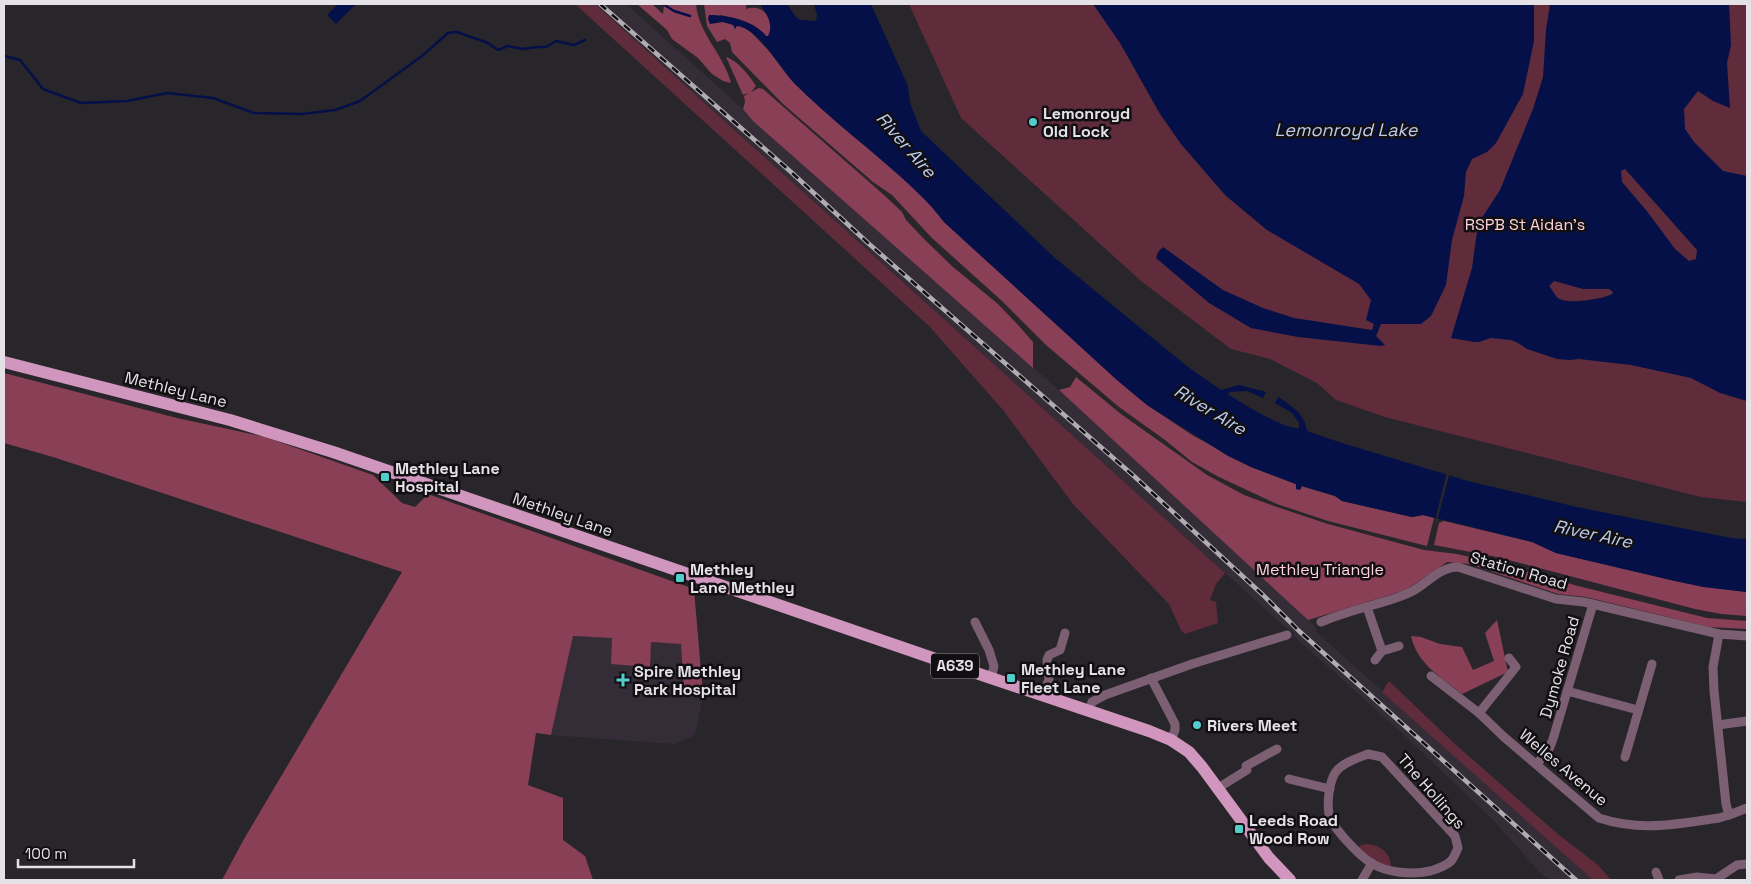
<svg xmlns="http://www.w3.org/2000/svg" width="1751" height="884" font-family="'Space Grotesk',sans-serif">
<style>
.built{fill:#342d38}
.green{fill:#602c3b}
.forest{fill:#893f55}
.water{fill:#041047;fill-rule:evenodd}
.pier{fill:#29262b}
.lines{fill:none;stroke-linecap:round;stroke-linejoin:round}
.stream{stroke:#041047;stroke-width:2.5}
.street{stroke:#7c5f72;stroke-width:9}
.primary{stroke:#d196be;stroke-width:12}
.rail-casing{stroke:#afadb1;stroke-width:4.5}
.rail{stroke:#110f12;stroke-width:2.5;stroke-dasharray:8;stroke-linecap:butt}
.poi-dot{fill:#53cdcb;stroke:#110f12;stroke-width:2}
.labels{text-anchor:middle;stroke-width:5;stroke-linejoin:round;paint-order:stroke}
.shield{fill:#110f12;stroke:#a5a3a6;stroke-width:1}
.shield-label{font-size:15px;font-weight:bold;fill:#e4e2e6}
.poi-label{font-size:16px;font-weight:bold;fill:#e4e2e6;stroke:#110f12;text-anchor:start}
.park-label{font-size:16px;fill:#ffd1db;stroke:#110f12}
.street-label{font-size:16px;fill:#e4e2e6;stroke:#110f12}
.water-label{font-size:18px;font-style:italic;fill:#bbcbef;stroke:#110f12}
</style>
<rect width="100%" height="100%" fill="#29262b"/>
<g class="built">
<path d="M 595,4 L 626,4 L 743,109 L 753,121 L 1059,390 L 1308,620 L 1317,628 L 1315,631 L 1594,880 L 1553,880 L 1543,876 L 1494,821 L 1403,734 L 1295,637 L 1293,635 L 1295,632 L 1293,633 L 1291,630 L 1285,627 Z"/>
<path d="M 573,636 L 612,638 L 649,667 L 651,642 L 681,644 L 684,693 L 703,695 L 695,735 L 674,744 L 551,735 Z"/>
</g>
<g class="green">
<path d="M 575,4 L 595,4 L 1225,573 L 1216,584 L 1210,600 L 1216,602 L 1218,623 L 1185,634 L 1181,630 L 1169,604 L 1073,504 L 1003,410 L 929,326 Z"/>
<path d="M 909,4 L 1747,4 L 1747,502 L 1701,497 L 1385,417 L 1336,400 L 1317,383 L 1270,359 L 1231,349 L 1141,281 L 961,118 Z"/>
<path d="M 1389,681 L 1456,745 L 1559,835 L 1598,865 L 1611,880 L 1593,880 L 1382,692 Z"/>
<path d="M 1367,844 C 1380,845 1390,852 1391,866 L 1390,867 L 1372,860 L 1359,848 L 1361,845 Z"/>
</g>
<g class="forest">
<path d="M 637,4 L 652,4 L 663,14 L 664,4 L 696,4 C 698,33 724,55 731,83 L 723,81 L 712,74 L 698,58 L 672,39 L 667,30 Z"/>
<path d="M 704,4 L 746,4 L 746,9 C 764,3 775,20 769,36 L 766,36 C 756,23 737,19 721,15 L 714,22 L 723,22 L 742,26 L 749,30 L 768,50 L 795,84 L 924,197 L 944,222 L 1117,380 L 1147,405 L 1192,435 L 1251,467 L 1301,486 L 1335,496 L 1342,501 L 1412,517 L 1423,515 L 1434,518 L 1427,546 L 1328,521 L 1277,504 L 1219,477 L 1192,462 L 1165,440 L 1119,407 L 1046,345 L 1002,301 L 932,238 L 892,195 L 873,182 L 783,104 L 732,52 L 730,43 L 725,39 L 717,42 L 707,26 Z"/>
<path d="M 726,57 C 737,60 750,76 756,86 L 751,92 L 759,88 L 763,89 L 884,195 L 902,212 L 906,220 L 923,238 L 953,267 L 998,304 L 1018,325 L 1033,342 L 1033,368 L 753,121 L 743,109 L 745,102 L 744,96 L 749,93 L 743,95 Z"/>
<path d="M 4,373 L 177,418 L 265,437 L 373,475 L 402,503 L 415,507 L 428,494 L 694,589 L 703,695 L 684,693 L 681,644 L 651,642 L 650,667 L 611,664 L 612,638 L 573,636 L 551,735 L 536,733 L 528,785 L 563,798 L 563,840 L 585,856 L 593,880 L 222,880 L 244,839 L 402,572 L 53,457 L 4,443 Z"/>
<path d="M 1076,377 L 1121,414 L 1207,475 L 1244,495 L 1277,507 L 1328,524 L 1424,550 L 1457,554 L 1499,564 L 1578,586 L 1707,618 L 1747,621 L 1747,629 L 1709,627 L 1586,597 L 1558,594 L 1469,564 L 1447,562 L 1406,590 L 1308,620 L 1059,390 L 1070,387 Z"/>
<path d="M 1444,521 L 1532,542 L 1556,553 L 1675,581 L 1704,587 L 1747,592 L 1747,616 L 1721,614 L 1695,609 L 1497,557 L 1434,545 L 1439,523 Z"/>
<path d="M 1497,620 L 1508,672 L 1462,694 C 1441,677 1417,664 1411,636 L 1421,637 L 1440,644 L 1462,647 L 1473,670 L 1494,661 L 1485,633 Z"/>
</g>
<g class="water">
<path d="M 338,4 L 356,4 L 336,24 L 327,15 Z"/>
<path d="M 760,4 L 787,4 L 796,17 L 800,20 L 816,21 L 817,15 L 814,4 L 871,4 L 908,86 L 910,103 L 921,131 L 1055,258 L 1188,367 L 1221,390 L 1239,385 L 1266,392 L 1263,398 L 1247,391 L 1229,392 L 1228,394 C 1241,403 1286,430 1299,428 L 1299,423 L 1292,413 L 1275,403 L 1278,397 C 1292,406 1305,414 1307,431 L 1342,443 L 1468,481 L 1577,507 L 1731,538 L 1747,539 L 1747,592 L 1704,587 L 1675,581 L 1556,553 L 1532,542 L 1423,515 L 1412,517 L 1342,501 L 1335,496 L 1302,486 L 1300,490 L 1296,489 L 1296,484 L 1251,467 L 1228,456 L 1147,405 L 1117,380 L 944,222 C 929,202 912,187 893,170 C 861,142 826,115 795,84 C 779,68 760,29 737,26 L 735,29 L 733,25 L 723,22 L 710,24 L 708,19 L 709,15 L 713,15 C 731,16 754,21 766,36 L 768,36 C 774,25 767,14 760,4 Z"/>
<path d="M 1093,4 L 1534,4 L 1534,41 L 1523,94 L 1496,143 L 1487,152 L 1472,159 L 1466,172 L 1464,196 L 1452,240 L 1446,285 L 1431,316 L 1421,324 L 1381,324 L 1376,336 L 1385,345 L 1381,346 L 1298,337 L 1251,328 L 1209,303 L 1156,258 L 1158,252 L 1163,247 L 1223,290 L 1263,308 L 1294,318 L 1372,330 L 1374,324 L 1366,320 L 1371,300 L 1359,284 L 1267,230 L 1225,195 L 1181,144 L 1160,114 L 1120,43 Z"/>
<path d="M 1550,4 L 1729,4 L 1731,45 L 1727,63 L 1730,108 L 1713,101 L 1698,91 L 1684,109 L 1685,129 L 1694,142 L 1723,171 L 1747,176 L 1747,401 L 1720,393 L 1691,378 L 1631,365 L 1579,359 L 1569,360 L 1557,359 L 1527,349 L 1518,343 L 1511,340 L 1491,338 L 1479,342 L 1474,342 L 1451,338 L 1472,268 L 1478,224 L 1500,190 L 1533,109 L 1543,77 L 1546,30 ZM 1625,169 L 1697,250 L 1696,259 L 1689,261 L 1675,249 L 1646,210 L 1622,182 L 1621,171 ZM 1554,281 L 1583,289 L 1609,289 L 1613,292 L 1612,294 C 1603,299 1567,305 1558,298 C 1555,296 1552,289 1549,286 Z"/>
</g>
<path class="pier" d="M 1447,472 L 1450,472 L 1437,521 L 1435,521 Z"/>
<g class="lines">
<g class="stream">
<path d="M 663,4 L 674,11 L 690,16"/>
<path d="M 4,56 L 20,60 L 43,89 L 81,103 L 127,101 L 167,93 L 213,98 L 254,113 L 302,114 L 335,110 L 360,101 L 422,56 L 448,33 L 457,32 L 488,43 L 498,50 L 508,46 L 522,49 L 538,47 L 546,47 L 556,41 L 574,45 L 585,40"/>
</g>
<g class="street">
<path d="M 1367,607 L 1382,651 L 1375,660"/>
<path d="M 975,622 L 989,650 L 994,666 L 991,679"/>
<path d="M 1321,622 C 1338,615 1355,610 1373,605 C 1386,601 1399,598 1411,592 C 1427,584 1439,567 1458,567 L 1556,599 L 1584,602 L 1719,634 L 1747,636"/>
<path d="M 1719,634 L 1713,667 L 1714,691 L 1726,804 L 1729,815 L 1747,808"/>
<path d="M 1382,651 L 1399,646"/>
<path d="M 1431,676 L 1479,713 L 1504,737 L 1599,818 C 1642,832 1675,824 1719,818 L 1729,815"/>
<path d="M 1151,678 L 1175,724 L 1175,730 L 1171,740"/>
<path d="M 1567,691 L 1638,710"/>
<path d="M 1043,695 L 1049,679 L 1047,660 L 1049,655 L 1060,650 L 1065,633"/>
<path d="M 1089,710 L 1092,702 L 1105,695 L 1192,664 L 1287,635"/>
<path d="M 1479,713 L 1516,667 L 1509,658"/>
<path d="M 1718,725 L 1747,721"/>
<path d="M 1368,754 L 1382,757 L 1455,836 L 1458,848 C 1456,852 1454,858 1451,861 C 1446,866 1437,869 1430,871 C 1412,875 1387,873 1371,863 C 1359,855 1332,828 1329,814 C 1327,802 1329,783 1335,773 C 1341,763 1358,758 1368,754 Z"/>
<path d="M 1625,757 L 1652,664"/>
<path d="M 1537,764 L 1549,749 L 1553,739 L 1593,604"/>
<path d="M 1289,779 L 1330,789"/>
<path d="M 1218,788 L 1247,770 L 1246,766 L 1277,749"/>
<path d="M 1656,872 L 1659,880"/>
<path d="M 1362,880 L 1372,863"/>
<path d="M 1679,880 L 1697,877 L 1716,879 L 1737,865 L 1747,864"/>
</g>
<path class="primary" d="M 4,362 L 230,420 L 333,452 L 985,676 L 1149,731 L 1171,740 L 1189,752 L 1202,767 L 1269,858 L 1290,880"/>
<g class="rail-casing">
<path id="rail" d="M 600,4 L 791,172 L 868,243 L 1135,477 L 1263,595 L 1299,631 L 1576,880"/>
</g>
<use href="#rail" class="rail"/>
</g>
<g class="poi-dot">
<circle cx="1033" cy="122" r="5"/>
<rect x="380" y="472" width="10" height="10" rx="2.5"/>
<rect x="675" y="573" width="10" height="10" rx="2.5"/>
<rect x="1006" y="673" width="10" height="10" rx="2.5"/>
<path d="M620.5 672.5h5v5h5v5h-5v5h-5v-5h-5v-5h5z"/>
<circle cx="1197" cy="725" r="5"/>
<rect x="1234" y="824" width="10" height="10" rx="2.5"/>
</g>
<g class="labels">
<rect class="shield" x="931" y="653.5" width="48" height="25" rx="4"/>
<g class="shield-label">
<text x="955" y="671">A639</text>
</g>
<g class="poi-label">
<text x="1043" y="119">Lemonroyd<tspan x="1043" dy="18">Old Lock</tspan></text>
<text x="395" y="474">Methley Lane<tspan x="395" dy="18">Hospital</tspan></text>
<text x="690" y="575">Methley<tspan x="690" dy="18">Lane Methley</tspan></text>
<text x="1021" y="675">Methley Lane<tspan x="1021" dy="18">Fleet Lane</tspan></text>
<text x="634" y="677">Spire Methley<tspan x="634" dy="18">Park Hospital</tspan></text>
<text x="1207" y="731">Rivers Meet</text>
<text x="1249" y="826">Leeds Road<tspan x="1249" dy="18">Wood Row</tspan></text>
</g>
<g class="park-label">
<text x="1525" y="230">RSPB St Aidan's</text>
<text x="1320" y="575">Methley Triangle</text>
</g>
<g class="street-label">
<text transform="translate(176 389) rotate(14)" y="6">Methley Lane</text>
<text transform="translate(563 514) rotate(19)" y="6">Methley Lane</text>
<text transform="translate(1519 570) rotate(16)" y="6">Station Road</text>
<text transform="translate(1559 667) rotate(-74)" y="6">Dymoke Road</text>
<text transform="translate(1564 767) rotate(40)" y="6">Welles Avenue</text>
<text transform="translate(1432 791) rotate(49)" y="6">The Hollings</text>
</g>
<g class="water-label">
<text x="1346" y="136">Lemonroyd Lake</text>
<text transform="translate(906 145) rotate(49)" y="6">River Aire</text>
<text transform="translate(1210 410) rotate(31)" y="6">River Aire</text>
<text transform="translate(1593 534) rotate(12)" y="6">River Aire</text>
</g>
</g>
<rect width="1751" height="884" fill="none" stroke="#e4e2e6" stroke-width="10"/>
<path d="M18 859v8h116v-8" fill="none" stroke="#e4e2e6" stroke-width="2.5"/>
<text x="25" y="859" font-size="15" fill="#e4e2e6" stroke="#110f12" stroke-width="4" paint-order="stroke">100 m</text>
</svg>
